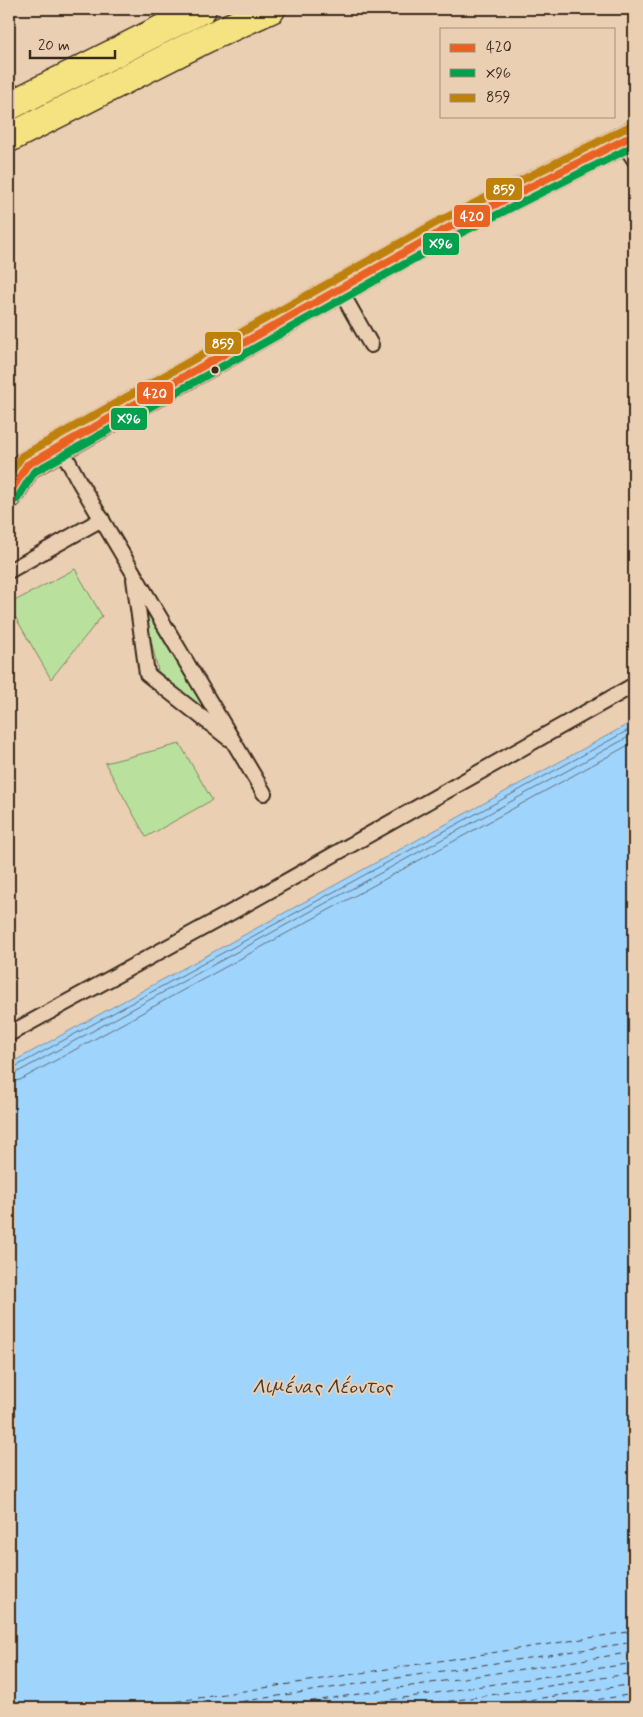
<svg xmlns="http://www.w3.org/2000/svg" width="643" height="1717" font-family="Mynerve,sans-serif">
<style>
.green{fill:#b9e19d;stroke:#7a865e}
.water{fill:#9fd4fd;stroke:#7790a4}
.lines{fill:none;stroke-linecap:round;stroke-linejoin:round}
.shore{stroke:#636e77;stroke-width:1}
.ferry{stroke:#453b34;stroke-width:1;stroke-dasharray:6 5;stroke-linecap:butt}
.lane-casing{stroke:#3b2a1e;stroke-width:18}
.secondary-casing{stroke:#3b2a1e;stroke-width:31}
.primary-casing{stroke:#3b2a1e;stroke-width:31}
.lane{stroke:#ebcfb2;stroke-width:14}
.secondary{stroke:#ebcfb2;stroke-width:28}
.primary{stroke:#f5e382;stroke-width:28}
.bus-1-casing{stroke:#ebcfb2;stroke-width:11}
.bus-2-casing{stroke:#ebcfb2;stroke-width:11}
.bus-3-casing{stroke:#ebcfb2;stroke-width:11}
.bus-1{stroke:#e96222;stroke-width:8}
.bus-2{stroke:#03a04e;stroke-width:8}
.bus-3{stroke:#bf8109;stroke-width:8}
.bus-dot{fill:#3b2a1e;stroke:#ebcfb2;stroke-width:2}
.labels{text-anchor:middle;stroke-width:4;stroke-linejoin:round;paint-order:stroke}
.water-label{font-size:19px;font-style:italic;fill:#453b34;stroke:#ebcfb2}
.line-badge{stroke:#ebcfb2;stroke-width:2}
.badge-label{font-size:14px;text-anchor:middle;font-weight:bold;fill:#fff}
</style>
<rect width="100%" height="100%" fill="#ebcfb2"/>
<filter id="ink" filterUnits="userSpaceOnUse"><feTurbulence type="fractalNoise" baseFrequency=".02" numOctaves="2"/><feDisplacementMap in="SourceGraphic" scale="10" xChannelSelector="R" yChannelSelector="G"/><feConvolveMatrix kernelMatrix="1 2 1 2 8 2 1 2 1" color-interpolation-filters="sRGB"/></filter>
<g filter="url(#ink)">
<g class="green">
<path d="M 75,569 L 102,616 L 51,679 L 9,606 L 9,604 Z"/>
<path d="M 144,608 L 209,716 L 158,671 Z"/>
<path d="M 180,744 L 212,800 L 146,837 L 105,763 Z"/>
</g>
<path class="water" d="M 634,721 L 634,1708 L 9,1708 L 9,1064 Z"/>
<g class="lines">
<g class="shore">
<path d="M 9,1068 L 13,1068 L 634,727"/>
<path d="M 9,1075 L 16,1073 L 634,734"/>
<path d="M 9,1082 L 20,1080 L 634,742"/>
</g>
<g class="ferry">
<path d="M 144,1708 L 153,1705 L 634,1631"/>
<path d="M 199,1708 L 634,1642"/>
<path d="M 267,1708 L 634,1652"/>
<path d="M 337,1708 L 634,1663"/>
<path d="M 405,1708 L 634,1673"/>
<path d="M 476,1708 L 634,1684"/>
<path d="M 544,1708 L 634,1694"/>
<path d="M 615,1708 L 634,1705"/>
</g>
<g class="lane-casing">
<g id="lane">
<path d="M 622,141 L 634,159"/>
<path d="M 340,290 L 371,345"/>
<path d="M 60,446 L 80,483 L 264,793"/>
<path d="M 9,571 L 102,519"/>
<path d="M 134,579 L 147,674 L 228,738"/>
<path d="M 9,1034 L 239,908 L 634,685"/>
</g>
</g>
<g class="secondary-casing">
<path id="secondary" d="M 9,494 L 27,465 L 446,229 L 634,135"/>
</g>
<g class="primary-casing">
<g id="primary">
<path d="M 9,106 L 202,9"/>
<path d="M 9,138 L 205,39 L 271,9"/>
</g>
</g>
<use href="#lane" class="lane"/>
<use href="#secondary" class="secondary"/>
<use href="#primary" class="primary"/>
<g class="bus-1-casing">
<path id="bus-1" d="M 9,494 L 27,465 L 446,229 L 634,135"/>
</g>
<g class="bus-2-casing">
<path id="bus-2" d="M 17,499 L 34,472 L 451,238 L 634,146"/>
</g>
<g class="bus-3-casing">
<path id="bus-3" d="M 9,475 L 22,456 L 441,220 L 630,126"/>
</g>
<use href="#bus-1" class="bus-1"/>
<use href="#bus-2" class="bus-2"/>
<use href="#bus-3" class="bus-3"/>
</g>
</g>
<circle class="bus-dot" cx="215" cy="370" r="4.5"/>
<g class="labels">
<g class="water-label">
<text x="322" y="1393">Λιμένας Λέοντος</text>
</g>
</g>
<g class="line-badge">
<rect x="485" y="177" width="38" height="24" rx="5" fill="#bf8109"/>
<rect x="453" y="204" width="38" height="24" rx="5" fill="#e96222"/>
<rect x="422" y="232" width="38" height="24" rx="5" fill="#03a04e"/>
<rect x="204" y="331" width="38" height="24" rx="5" fill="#bf8109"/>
<rect x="136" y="381" width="38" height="24" rx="5" fill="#e96222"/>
<rect x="110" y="407" width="38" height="24" rx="5" fill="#03a04e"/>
</g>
<g class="badge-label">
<text x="504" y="194">859</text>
<text x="472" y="221">420</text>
<text x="441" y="248">Χ96</text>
<text x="223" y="348">859</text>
<text x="155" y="398">420</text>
<text x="129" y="423">Χ96</text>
</g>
<rect width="643" height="1717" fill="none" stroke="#ebcfb2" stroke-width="30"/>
<rect x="15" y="15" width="613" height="1687" fill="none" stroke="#3b2a1e" stroke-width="2" filter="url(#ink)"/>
<rect x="440" y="28" width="175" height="90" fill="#ebcfb2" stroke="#a58d77"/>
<rect x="450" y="44" width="25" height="8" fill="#e96222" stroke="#a58d77"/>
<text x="486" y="52" font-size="15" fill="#3b2a1e">420</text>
<rect x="450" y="69" width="25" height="8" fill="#03a04e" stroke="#a58d77"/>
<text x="486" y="78" font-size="15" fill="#3b2a1e">Χ96</text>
<rect x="450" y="94" width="25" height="8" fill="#bf8109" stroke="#a58d77"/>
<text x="486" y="102" font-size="15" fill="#3b2a1e">859</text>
<path d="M30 50v8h85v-8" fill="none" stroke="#3b2a1e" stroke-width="2.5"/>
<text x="38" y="50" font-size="15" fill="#3b2a1e" stroke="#ebcfb2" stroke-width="4" paint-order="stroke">20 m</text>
</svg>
